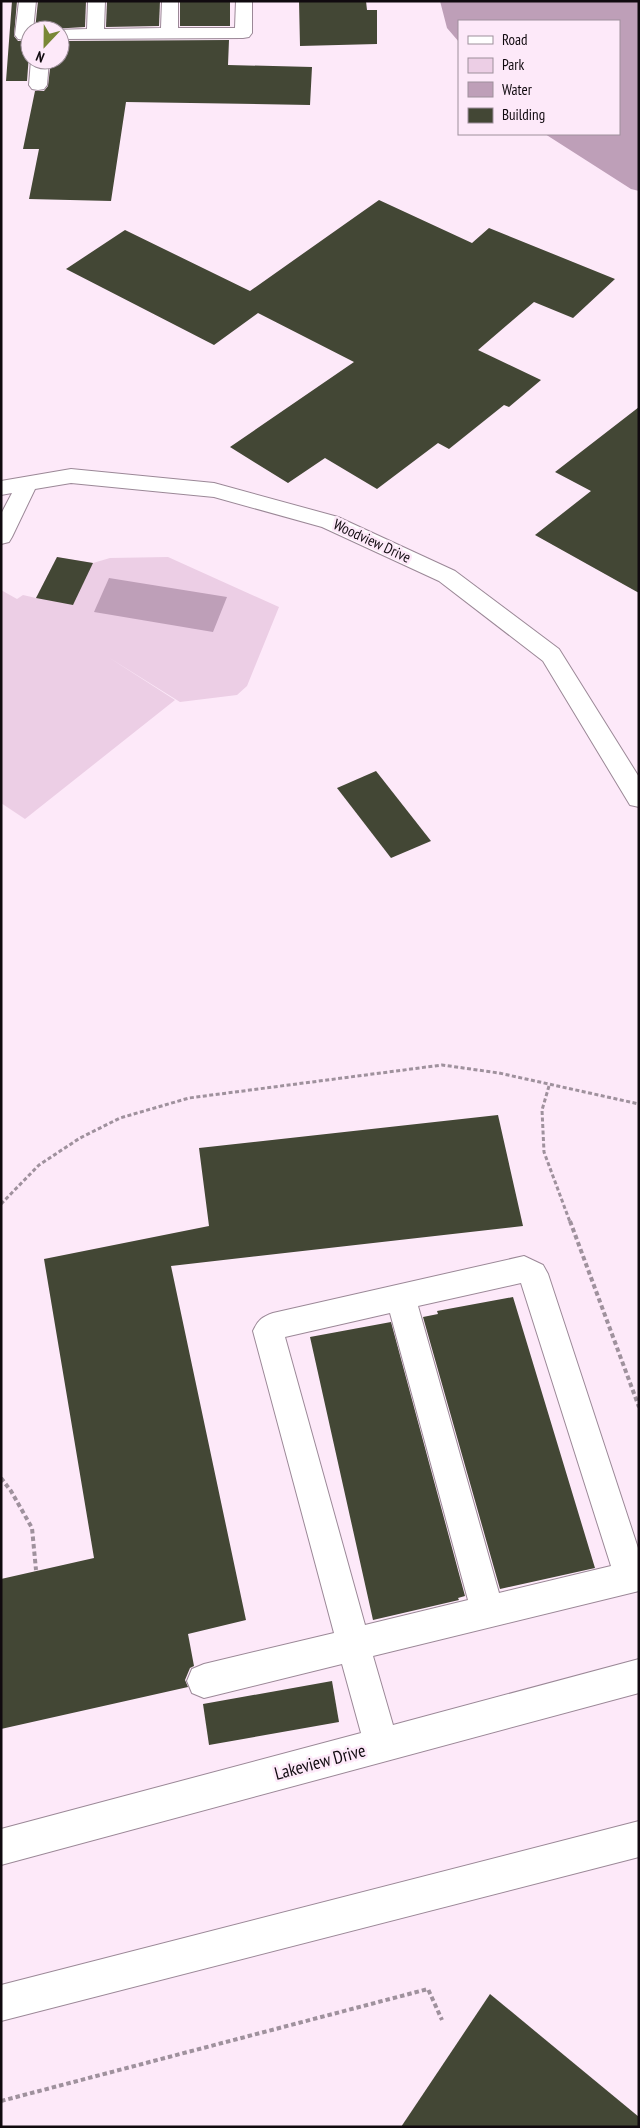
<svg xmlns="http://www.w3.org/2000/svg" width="640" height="2128" font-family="'PT Sans Narrow',sans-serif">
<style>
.green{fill:#eccee5}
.water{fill:#be9fb8}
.building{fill:#434735}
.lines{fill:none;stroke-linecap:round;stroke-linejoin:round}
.minor-casing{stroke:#9b8897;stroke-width:2}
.path-far1{stroke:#9f919d;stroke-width:3;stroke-dasharray:4 2.5;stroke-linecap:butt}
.path{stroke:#9f919d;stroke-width:4;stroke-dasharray:4.5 3;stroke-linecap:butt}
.minor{fill:#fff;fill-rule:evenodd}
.labels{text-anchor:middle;stroke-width:5;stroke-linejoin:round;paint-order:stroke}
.street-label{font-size:15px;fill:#100a0f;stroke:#fde9f9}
.near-street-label{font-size:18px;fill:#100a0f;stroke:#fde9f9}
</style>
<rect width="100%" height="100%" fill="#fde9f9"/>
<path class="green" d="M 57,557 L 93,563 L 110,558 L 168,557 L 279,607 L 247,686 L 237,695 L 180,702 L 108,657 L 175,700 L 25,819 L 1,803 L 1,590 L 17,599 L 23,595 L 36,598 Z"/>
<g class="water">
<path d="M 440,1 L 639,1 L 639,191 L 631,189 L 545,134 L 619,134 L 619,21 L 459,21 L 459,42 L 447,28 Z"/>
<path d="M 109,578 L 227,597 L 213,632 L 94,612 Z"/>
</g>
<g class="building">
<path d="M 12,1 L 17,1 L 14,36 L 18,41 L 30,41 L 27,81 L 6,81 Z"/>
<path d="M 38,1 L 86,1 L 85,27 L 35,30 Z"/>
<path d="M 107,1 L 160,1 L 159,26 L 106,27 Z"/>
<rect x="180" y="1" width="50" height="25"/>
<path d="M 299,1 L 366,1 L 367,10 L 377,10 L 377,44 L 300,46 Z"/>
<path d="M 229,40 L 228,65 L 312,67 L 310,105 L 126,102 L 111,201 L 29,199 L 39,149 L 23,149 L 35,91 L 44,91 L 48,86 L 51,60 L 60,60 L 60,41 Z"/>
<path d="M 379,200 L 472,243 L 489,228 L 615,279 L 573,318 L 534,302 L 478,350 L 541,380 L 509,407 L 504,405 L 449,449 L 438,443 L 377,489 L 325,458 L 288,483 L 230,447 L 354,362 L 258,313 L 214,345 L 66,269 L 125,230 L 250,291 Z"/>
<path d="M 639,407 L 639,593 L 535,535 L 591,491 L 555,472 Z"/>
<path d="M 57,557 L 93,563 L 73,605 L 36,598 Z"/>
<path d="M 376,771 L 431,841 L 391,858 L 337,788 Z"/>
<path d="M 498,1115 L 523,1226 L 171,1266 L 246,1620 L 188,1634 L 194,1666 L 190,1668 L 185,1680 L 188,1687 L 1,1729 L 1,1579 L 94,1558 L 44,1259 L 209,1226 L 199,1148 Z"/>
<path d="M 513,1297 L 595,1568 L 500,1589 L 423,1317 L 438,1314 L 437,1311 Z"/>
<path d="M 391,1322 L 465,1596 L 458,1598 L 459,1600 L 373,1620 L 310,1337 Z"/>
<path d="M 332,1681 L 339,1722 L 209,1745 L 203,1704 Z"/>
<path d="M 490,1994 L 639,2117 L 639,2127 L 401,2127 Z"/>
</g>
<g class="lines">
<g class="minor-casing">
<g id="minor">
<path d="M 19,1 L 36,1 L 33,30 L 30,30 L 30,39 L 24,40 L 18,39 L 15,35 Z"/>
<path d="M 88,1 L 105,1 L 104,29 L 161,28 L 162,1 L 178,1 L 178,28 L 235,28 L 236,1 L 252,1 L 252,33 L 249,37 L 243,38 L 60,39 L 60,30 L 55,30 L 87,29 Z"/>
<path d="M 31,60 L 49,60 L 47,85 L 44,89 L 38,90 L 32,89 L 29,85 Z"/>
<path d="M 71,469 L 214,483 L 338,517 L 455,571 L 559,649 L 639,777 L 639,807 L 630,805 L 543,661 L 439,581 L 322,527 L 214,497 L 71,483 L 35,489 L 12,537 L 9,542 L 1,544 L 1,514 L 12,493 L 1,495 L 1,481 Z"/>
<path d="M 524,1256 L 543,1265 L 548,1274 L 639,1551 L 639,1591 L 373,1656 L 393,1725 L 639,1659 L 639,1693 L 1,1865 L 1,1829 L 361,1733 L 342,1664 L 204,1698 L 192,1693 L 187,1681 L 192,1669 L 204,1664 L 334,1633 L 253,1331 C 258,1320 262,1317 273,1313 ZM 521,1283 L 611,1566 L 499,1593 L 418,1306 ZM 390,1313 L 468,1600 L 365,1625 L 285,1337 Z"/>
<path d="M 639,1821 L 639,1857 L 1,2021 L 1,1985 Z"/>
</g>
</g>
<g class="path-far1">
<path d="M 549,1086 L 542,1110 L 544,1152 L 570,1222"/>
<path d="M 1,1204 L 39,1165 L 80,1138 L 120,1118 L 189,1098 L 442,1065 L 499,1073 L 639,1104"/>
</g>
<g class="path">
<path d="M 570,1221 L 639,1407"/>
<path d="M 1,1478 L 11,1491 L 32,1528 L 36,1570"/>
<path d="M 1,2101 L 428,1989 L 442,2020"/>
</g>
<use href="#minor" class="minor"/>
</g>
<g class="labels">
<g class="street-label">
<text transform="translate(372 541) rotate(25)" y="5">Woodview Drive</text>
</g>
<g class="near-street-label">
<text transform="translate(320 1762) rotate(-15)" y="6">Lakeview Drive</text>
</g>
</g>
<rect width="640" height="2128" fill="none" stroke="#100a0f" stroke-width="5"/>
<rect x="458" y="20" width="162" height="115" fill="#fde9f9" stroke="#9e909b"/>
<rect x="468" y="36" width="25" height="8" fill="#ffffff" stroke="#9e909b"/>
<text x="502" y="45" font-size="15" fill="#100a0f">Road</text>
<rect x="468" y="58" width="25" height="15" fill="#eccee5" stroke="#9e909b"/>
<text x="502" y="70" font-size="15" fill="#100a0f">Park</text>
<rect x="468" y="82" width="25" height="15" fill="#be9fb8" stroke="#9e909b"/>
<text x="502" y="95" font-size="15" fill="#100a0f">Water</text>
<rect x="468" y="108" width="25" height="15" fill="#434735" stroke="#9e909b"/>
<text x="502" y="120" font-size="15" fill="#100a0f">Building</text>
<g transform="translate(45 45) rotate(202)"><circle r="24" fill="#fde9f9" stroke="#9e909b"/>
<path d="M0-4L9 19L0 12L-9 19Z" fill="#798736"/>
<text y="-8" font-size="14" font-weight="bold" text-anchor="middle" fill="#100a0f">N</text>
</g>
</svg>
